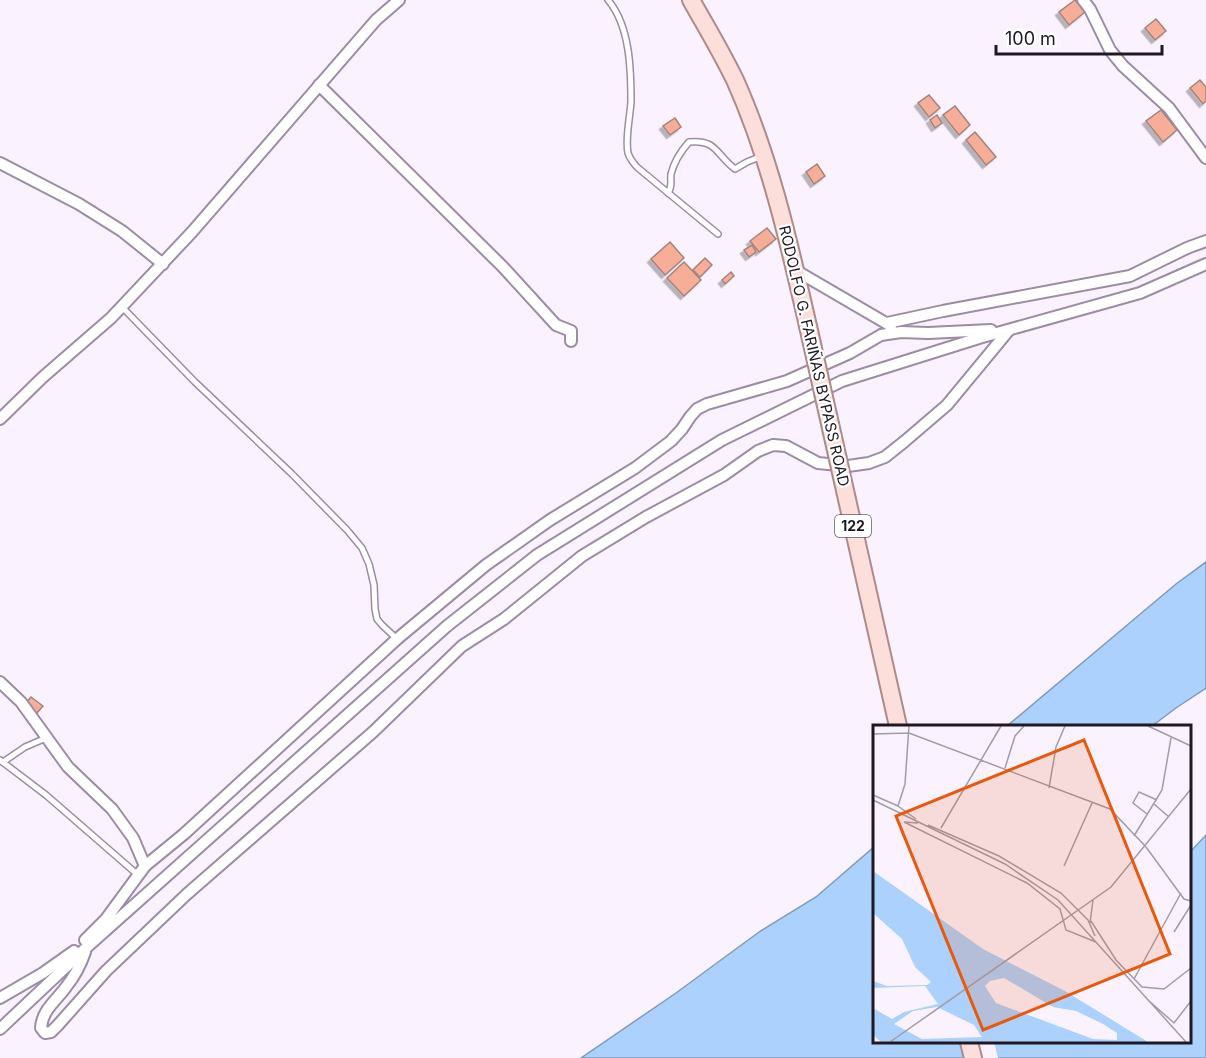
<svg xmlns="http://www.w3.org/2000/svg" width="1206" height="1058" font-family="Inter,sans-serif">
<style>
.water{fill:#abd1fc;stroke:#819abb;stroke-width:1.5}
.pier{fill:#faf3ff}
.building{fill:#f7ae98;stroke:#a4847a;stroke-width:1.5;filter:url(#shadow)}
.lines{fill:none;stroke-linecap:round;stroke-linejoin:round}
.lane-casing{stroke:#9c8ca7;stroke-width:8}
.street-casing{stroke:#9c8ca7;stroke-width:14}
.primary-casing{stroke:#ad8b8a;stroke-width:20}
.lane{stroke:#fff;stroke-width:5}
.street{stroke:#fff;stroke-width:10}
.primary{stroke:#fcdeda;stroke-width:16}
.primary-bridge-casing{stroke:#ad8b8a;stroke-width:20;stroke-linecap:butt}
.primary-bridge{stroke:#fcdeda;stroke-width:16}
.labels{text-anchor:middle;stroke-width:4.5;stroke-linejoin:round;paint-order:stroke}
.shield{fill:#fff;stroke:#625e65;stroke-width:1.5}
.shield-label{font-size:14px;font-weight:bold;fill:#1f1923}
.street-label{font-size:15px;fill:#1f1923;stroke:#fff}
.inset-road{fill:none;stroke:#a29ca7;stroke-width:1.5}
.view{fill:#e8590c;fill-opacity:0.15;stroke:#e8590c;stroke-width:3}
.inset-edge{fill:none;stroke:#1f1923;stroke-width:3}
</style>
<defs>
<filter id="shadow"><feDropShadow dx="-3.5" dy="3.5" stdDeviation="0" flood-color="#0004"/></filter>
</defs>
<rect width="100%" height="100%" fill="#faf3ff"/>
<g class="water">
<path d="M 1206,562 L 1206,688 L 1176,708 L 1152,726 L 1007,726 L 1176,584 Z"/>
<path d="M 1206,835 L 1206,1058 L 581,1058 L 676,993 L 759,932 L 816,897 L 874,847 L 874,1042 L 1190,1042 L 1190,852 Z"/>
</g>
<path class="pier" d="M 964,1042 L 994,1042 L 998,1058 L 968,1058 Z"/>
<g class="building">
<path d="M 1075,0 L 1085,12 L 1069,25 L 1059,12 Z"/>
<path d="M 1156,19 L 1166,31 L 1155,40 L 1145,28 Z"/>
<path d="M 1200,80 L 1206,87 L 1206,101 L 1203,104 L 1190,88 Z"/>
<path d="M 929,95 L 940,108 L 929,117 L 918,103 Z"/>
<path d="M 955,106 L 970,125 L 959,135 L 943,115 Z"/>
<path d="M 1161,110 L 1177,130 L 1163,142 L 1146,121 Z"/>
<path d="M 937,115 L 942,123 L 935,128 L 930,120 Z"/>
<path d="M 675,118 L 681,127 L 670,135 L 663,126 Z"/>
<path d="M 975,132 L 996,157 L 986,165 L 966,140 Z"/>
<path d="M 817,164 L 825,176 L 814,184 L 806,172 Z"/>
<path d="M 767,228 L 776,239 L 759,252 L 750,241 Z"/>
<path d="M 670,242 L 684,258 L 665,275 L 651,259 Z"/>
<path d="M 752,245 L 756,252 L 749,257 L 744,250 Z"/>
<path d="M 705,258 L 712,265 L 700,277 L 693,270 Z"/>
<path d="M 684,262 L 701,280 L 684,296 L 667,278 Z"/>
<path d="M 731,272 L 734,276 L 725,284 L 722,280 Z"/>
<path d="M 31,697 L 43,706 L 36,714 L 25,704 Z"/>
</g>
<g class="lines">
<g class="lane-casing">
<g id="lane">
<path d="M 608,0 C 630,26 631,69 631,102 C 630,117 625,139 628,153 C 630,159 634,164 638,168 L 718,234"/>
<path d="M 668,193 C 673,186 670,181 671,174 C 674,162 681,151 689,142 C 717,139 716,155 735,169 L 747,162 L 762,156"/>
<path d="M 122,307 L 195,382 L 292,474 L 347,530 L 362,548 L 369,564 L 374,585 L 375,609 L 377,619 L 382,625 L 397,639"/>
<path d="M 0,760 L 46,795 L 138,875"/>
<path d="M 3,762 L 25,747 L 46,738"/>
</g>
</g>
<g class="street-casing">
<g id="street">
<path d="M 1083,0 L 1090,9 L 1110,50 L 1123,66 L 1169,108 L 1206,158"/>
<path d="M 319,85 L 503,267 L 556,325 L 571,331 L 571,341"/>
<path d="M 0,163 L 79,204 L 122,231 L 163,264"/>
<path d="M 795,270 L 891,326"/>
<path d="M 887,323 L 943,311 L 1130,276 L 1187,248 L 1206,241"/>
<path d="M 0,419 L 43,377 L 111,318 L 192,232 L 376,20 L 399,0"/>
<path d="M 0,682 L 21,702 L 68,767 L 112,809 L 133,838 L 145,866"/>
<path d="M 85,940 L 106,919 L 145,866 L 184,834 L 397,639 L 486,565 L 550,520 L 635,468 L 671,441 L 682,429 L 690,417 L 697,409 L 707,404 L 787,381 L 850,353 L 881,335 L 901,332 L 928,333 L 991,330"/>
<path d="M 85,952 C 81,964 74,977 66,987 C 56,1001 42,1010 41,1028 L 45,1033 L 51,1032 L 58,1025 L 106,971 L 187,894 L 373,732 L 462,646 L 504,619 L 582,556 L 646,517 L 724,475 L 758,451 L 773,445 L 786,446 L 818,463 L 848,466 L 869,463 L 885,457 L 905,441 L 947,405 L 1009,330"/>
<path d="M 0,998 L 43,973 L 74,951"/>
<path d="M 0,1029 L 87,947 L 447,626 L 537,555 L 722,440 L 842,381 L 979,338 L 1140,293 L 1206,264"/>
</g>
</g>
<g class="primary-casing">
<g id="primary">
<path d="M 691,0 C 706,26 722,53 735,80 C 770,158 789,243 808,326"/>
<path d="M 969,1042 L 973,1058"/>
</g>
</g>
<use href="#lane" class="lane"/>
<use href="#street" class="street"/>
<use href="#primary" class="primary"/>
<g class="primary-bridge-casing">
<path id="primary-bridge" d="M 808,326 L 898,726"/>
</g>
<use href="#primary-bridge" class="primary-bridge"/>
</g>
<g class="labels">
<rect class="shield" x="835" y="515" width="36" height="22" rx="4.5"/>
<g class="shield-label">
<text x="853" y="531">122</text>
</g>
<g class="street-label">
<text transform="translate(814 356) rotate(77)" y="5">RODOLFO G. FARIÑAS BYPASS ROAD</text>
</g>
</g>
<g transform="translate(873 725)">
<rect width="318" height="318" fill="#faf3ff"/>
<path d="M 0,146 L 110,224 L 192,266 L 275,317 L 8,317 L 0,310 L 0,283 L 19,294 L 31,287 L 65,279 L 52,261 L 0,263 L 0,256 L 14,261 L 54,260 L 58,257 L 42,242 L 29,214 L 0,188 ZM 131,253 L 180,282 L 203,286 L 230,299 L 244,308 L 244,315 L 220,314 L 123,278 L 112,261 L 117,256 ZM 64,282 L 101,300 L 109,312 L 49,314 L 21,299 L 40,286 Z" fill="#abd1fc" fill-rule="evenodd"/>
<path class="inset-road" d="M 36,1 L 32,59 L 25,81 L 43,94M 275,1 L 318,21M 0,9 L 36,8 L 237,84 L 273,122 L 311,174 L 318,176M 132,43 L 142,11 L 151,1M 176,63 L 183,22 L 192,1M 0,70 L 25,81M 0,75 L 132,139 L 185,175 L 313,317M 281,79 L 296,92M 274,89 L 260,78 L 266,67 L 284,75M 45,98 L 31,97 L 154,158 L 187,184 L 193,205 L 223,217M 55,100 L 126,131 L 188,168 L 215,195 L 222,211M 68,103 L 128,1M 261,111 L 289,65 L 298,13M 191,141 L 219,78M 218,196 L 243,235 L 269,262 L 291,264 L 318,243M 217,198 L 220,175M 301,207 L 318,180M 261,254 L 308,168M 275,275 L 301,298 L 318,276M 17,317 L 238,162 L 318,64"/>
<path class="view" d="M 211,15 L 297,229 L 110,305 L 23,91 Z"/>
<rect width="318" height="318" class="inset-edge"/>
</g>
<path d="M996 45v9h166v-9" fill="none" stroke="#1f1923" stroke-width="3"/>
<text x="1005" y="45" font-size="18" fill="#1f1923" stroke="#ffffff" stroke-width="4.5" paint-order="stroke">100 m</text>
</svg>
